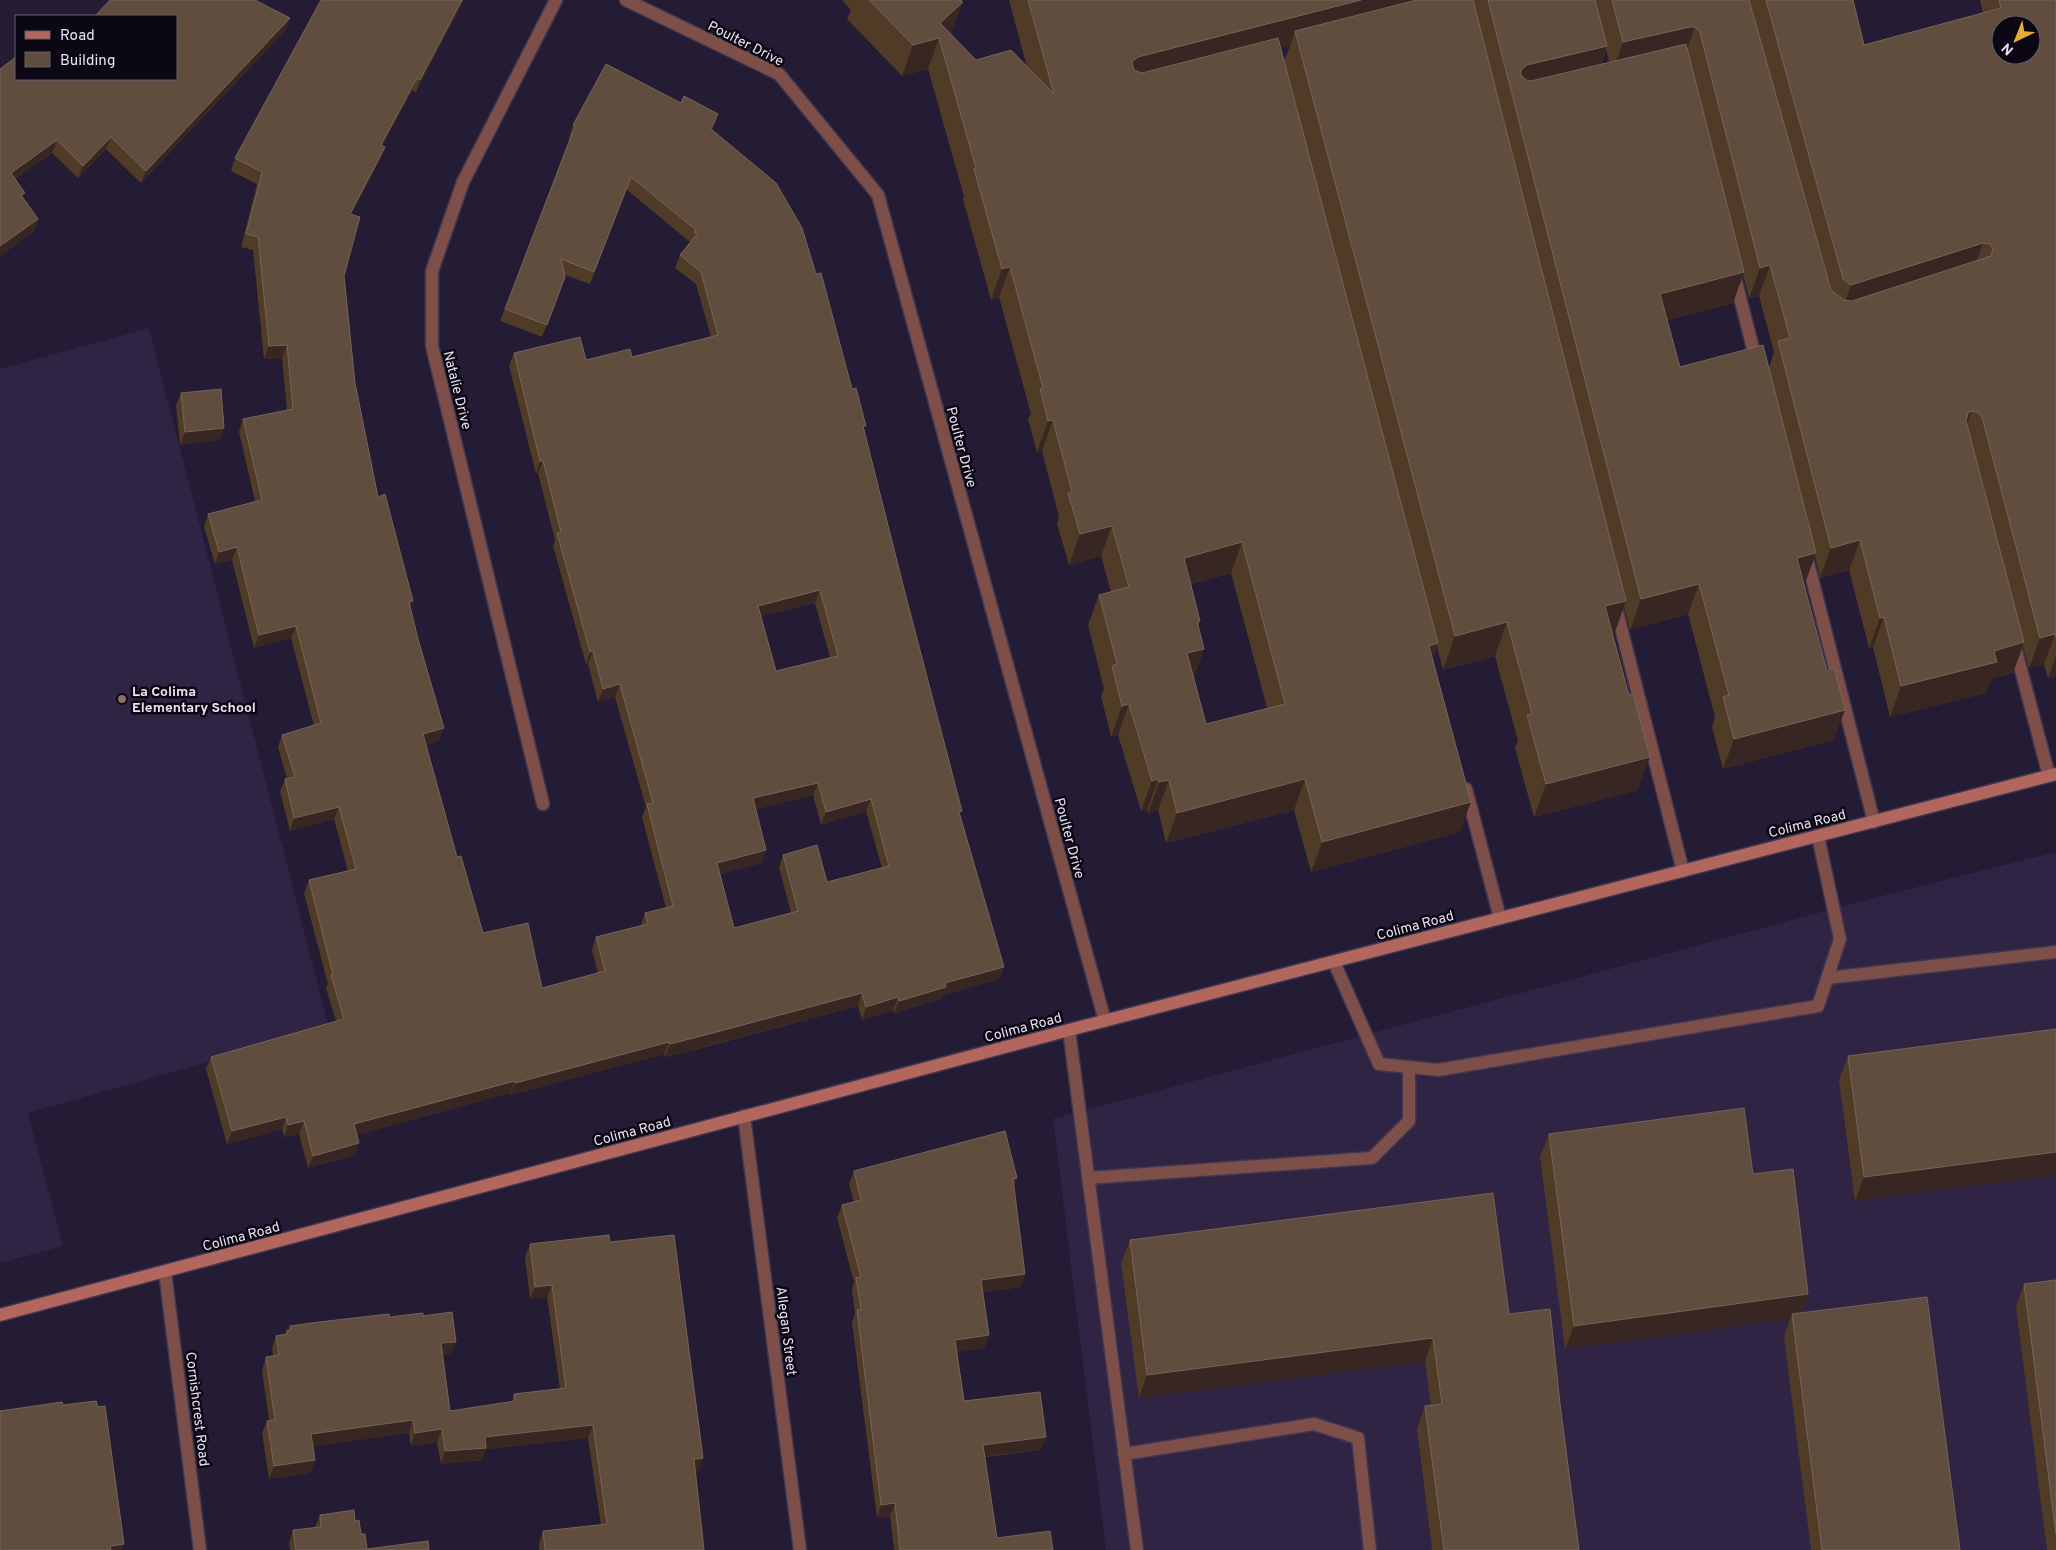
<svg xmlns="http://www.w3.org/2000/svg" width="2056" height="1550" font-family="Overpass,sans-serif">
<style>
.built{fill:#2f2443}
.lines{fill:none;stroke-linecap:round;stroke-linejoin:round}
.lane-casing{stroke:#3f374f;stroke-width:15}
.street-casing{stroke:#3f374f;stroke-width:15}
.secondary-casing{stroke:#3f374f;stroke-width:15}
.lane{stroke:#7e4f48;stroke-width:12}
.street{stroke:#7e4f48;stroke-width:12}
.secondary{stroke:#b2675e;stroke-width:12}
.wall{fill:#503b27;fill-rule:evenodd}
.shaded-wall{fill:#382623}
.building{fill:#614d3e;stroke:#76645a;fill-rule:evenodd}
.education-dot{fill:#8d6e63;stroke:#0c0813;stroke-width:2}
.labels{text-anchor:middle;stroke-width:5;stroke-linejoin:round;paint-order:stroke}
.street-label{font-size:14px;fill:#e8e3f5;stroke:#0c0813}
.poi-label{font-size:14px;font-weight:bold;fill:#e8e3f5;stroke:#0c0813;text-anchor:start}
</style>
<rect width="100%" height="100%" fill="#241b34"/>
<g class="built">
<path d="M 149,328 L 329,1028 L 28,1113 L 63,1246 L 0,1263 L 0,369 Z"/>
<path d="M 2056,852 L 2056,1550 L 1106,1550 L 1053,1119 L 1885,895 Z"/>
</g>
<g class="lines">
<g class="lane-casing">
<g id="lane">
<path d="M 1734,274 L 1757,364"/>
<path d="M 1806,555 L 1874,822"/>
<path d="M 1615,604 L 1683,871"/>
<path d="M 2014,643 L 2049,776"/>
<path d="M 1466,789 L 1500,918"/>
<path d="M 1334,962 L 1379,1064 L 1438,1070 L 1818,1006 L 1840,939 L 1818,836"/>
<path d="M 1827,978 L 2056,952"/>
<path d="M 1069,1030 L 1137,1550"/>
<path d="M 1088,1178 L 1372,1158 L 1409,1121 L 1409,1067"/>
<path d="M 1124,1454 L 1314,1424 L 1358,1438 L 1370,1550"/>
</g>
</g>
<g class="street-casing">
<g id="street">
<path d="M 626,0 L 779,74 L 878,195 L 1105,1021"/>
<path d="M 543,804 L 432,346 L 432,271 L 463,182 L 556,0"/>
<path d="M 744,1116 L 800,1550"/>
<path d="M 165,1272 L 200,1550"/>
</g>
</g>
<g class="secondary-casing">
<path id="secondary" d="M 0,1315 L 1069,1030 L 2056,774"/>
</g>
<use href="#lane" class="lane"/>
<use href="#street" class="street"/>
<use href="#secondary" class="secondary"/>
</g>
<g class="wall">
<path d="M 464,0 L 416,92 L 412,91 L 382,146 L 385,147 L 380,160 L 351,214 L 344,276 L 355,383 L 378,497 L 413,601 L 410,608 L 439,741 L 426,745 L 457,857 L 483,933 L 542,988 L 598,973 L 592,950 L 596,937 L 641,925 L 645,913 L 666,908 L 642,817 L 646,807 L 615,697 L 598,702 L 588,664 L 586,664 L 553,546 L 555,540 L 538,473 L 536,474 L 509,366 L 514,353 L 586,360 L 632,357 L 711,337 L 696,284 L 675,268 L 680,255 L 690,242 L 626,189 L 590,284 L 565,275 L 565,277 L 542,337 L 500,321 L 570,139 L 569,138 L 573,125 L 714,127 L 712,130 L 852,389 L 864,430 L 960,816 L 1004,967 L 999,979 L 943,995 L 941,999 L 894,1013 L 893,1010 L 862,1020 L 858,1006 L 709,1046 L 665,1057 L 664,1054 L 510,1095 L 510,1093 L 357,1135 L 359,1143 L 355,1155 L 308,1168 L 299,1134 L 284,1137 L 282,1129 L 227,1144 L 206,1069 L 211,1057 L 336,1021 L 326,988 L 328,984 L 304,893 L 309,880 L 348,871 L 334,819 L 290,831 L 280,792 L 285,779 L 287,779 L 278,747 L 282,735 L 314,726 L 291,638 L 254,648 L 232,560 L 215,564 L 204,527 L 208,514 L 255,501 L 239,432 L 243,419 L 287,410 L 282,358 L 264,359 L 253,250 L 241,247 L 257,184 L 231,171 L 235,158 ZM 815,603 L 830,657 L 776,671 L 761,616 ZM 813,795 L 821,825 L 866,811 L 882,868 L 827,882 L 783,855 L 779,867 L 791,913 L 734,928 L 720,874 L 762,863 L 766,850 L 756,809 Z"/>
<path d="M 842,0 L 961,0 L 952,32 L 950,34 L 976,60 L 1027,67 L 1009,0 L 1853,0 L 1864,45 L 1983,13 L 1980,0 L 2056,0 L 2056,676 L 2048,678 L 2044,664 L 2029,668 L 2023,646 L 2013,673 L 1991,679 L 1986,693 L 1890,717 L 1873,647 L 1869,648 L 1849,570 L 1820,578 L 1815,556 L 1805,583 L 1804,583 L 1834,740 L 1723,769 L 1712,727 L 1715,717 L 1688,614 L 1630,630 L 1624,607 L 1614,634 L 1612,634 L 1638,790 L 1534,817 L 1515,748 L 1518,741 L 1495,656 L 1443,670 L 1437,647 L 1433,658 L 1460,832 L 1311,872 L 1294,810 L 1166,843 L 1158,810 L 1148,813 L 1147,810 L 1141,811 L 1118,735 L 1111,737 L 1101,696 L 1104,689 L 1088,625 L 1099,595 L 1111,592 L 1101,556 L 1069,565 L 1057,524 L 1059,517 L 1042,451 L 1037,452 L 1028,419 L 1031,414 L 999,297 L 991,300 L 963,199 L 964,196 L 928,69 L 902,76 L 847,19 L 851,10 ZM 1290,46 L 1284,61 L 1281,48 ZM 1606,50 L 1609,62 L 1601,64 ZM 1743,275 L 1749,298 L 1759,296 L 1774,352 L 1769,368 L 1680,367 L 1667,320 L 1733,303 ZM 1231,573 L 1267,708 L 1206,724 L 1194,677 L 1204,649 L 1198,626 L 1200,621 L 1191,584 Z"/>
<path d="M 290,18 L 285,31 L 141,183 L 106,149 L 78,178 L 52,153 L 15,179 L 23,197 L 38,219 L 34,231 L 0,256 L 16,79 L 176,79 Z"/>
<path d="M 181,393 L 220,440 L 180,445 L 176,405 Z"/>
<path d="M 2056,1029 L 2056,1175 L 1855,1201 L 1839,1080 L 1848,1056 Z"/>
<path d="M 1549,1134 L 1753,1174 L 1808,1294 L 1802,1313 L 1960,1550 L 1811,1550 L 1784,1337 L 1790,1319 L 1565,1349 L 1540,1157 Z"/>
<path d="M 854,1171 L 1017,1178 L 1014,1188 L 1021,1287 L 983,1292 L 989,1335 L 984,1348 L 957,1352 L 964,1401 L 1041,1450 L 985,1457 L 997,1538 L 1053,1550 L 894,1550 L 890,1516 L 877,1518 L 852,1322 L 855,1314 L 852,1290 L 854,1282 L 837,1218 L 842,1205 L 854,1202 L 849,1184 Z"/>
<path d="M 1130,1240 L 1509,1314 L 1560,1404 L 1579,1550 L 1432,1550 L 1417,1429 L 1425,1406 L 1431,1406 L 1425,1361 L 1139,1398 L 1121,1263 Z"/>
<path d="M 610,1242 L 703,1458 L 699,1471 L 695,1471 L 704,1550 L 539,1550 L 539,1544 L 543,1531 L 601,1525 L 588,1438 L 486,1449 L 482,1460 L 441,1464 L 437,1442 L 411,1446 L 409,1433 L 313,1446 L 315,1460 L 310,1473 L 269,1479 L 262,1433 L 267,1421 L 269,1420 L 262,1370 L 266,1357 L 273,1356 L 272,1348 L 276,1336 L 285,1334 L 287,1330 L 289,1330 L 290,1326 L 390,1317 L 423,1316 L 451,1354 L 442,1355 L 450,1411 L 512,1402 L 514,1394 L 560,1389 L 547,1297 L 530,1299 L 525,1257 L 530,1244 Z"/>
<path d="M 2056,1280 L 2056,1550 L 2047,1550 L 2016,1307 L 2024,1284 Z"/>
<path d="M 320,1515 L 355,1521 L 367,1549 L 429,1550 L 290,1550 L 289,1543 L 293,1530 L 315,1527 Z"/>
</g>
<g class="shaded-wall">
<path d="M 462,0 L 464,0 L 416,92 L 420,80 Z"/>
<path d="M 1361,0 L 1467,0 L 1295,31 L 1290,46 L 1127,87 L 1132,62 L 1138,57 Z"/>
<path d="M 963,2 L 952,32 L 940,43 L 939,38 L 928,69 L 902,76 L 913,45 L 940,23 Z"/>
<path d="M 290,18 L 285,31 L 141,183 L 146,171 Z"/>
<path d="M 1690,27 L 1695,27 L 1684,57 L 1612,73 L 1623,42 Z"/>
<path d="M 1607,46 L 1596,76 L 1513,98 L 1521,70 L 1527,65 Z"/>
<path d="M 417,78 L 412,91 L 376,158 L 381,145 Z"/>
<path d="M 718,114 L 714,127 L 706,141 L 711,129 Z"/>
<path d="M 111,137 L 106,149 L 78,178 L 83,166 Z"/>
<path d="M 57,140 L 52,153 L 6,186 L 11,173 Z"/>
<path d="M 385,147 L 380,160 L 345,226 L 350,214 Z"/>
<path d="M 38,219 L 34,231 L 0,256 L 0,246 Z"/>
<path d="M 1983,243 L 1972,273 L 1840,315 L 1851,285 Z"/>
<path d="M 1770,265 L 1759,296 L 1749,298 L 1760,268 Z"/>
<path d="M 1010,267 L 999,297 L 991,300 L 1002,269 Z"/>
<path d="M 1744,272 L 1733,303 L 1649,324 L 1660,294 Z"/>
<path d="M 287,345 L 282,358 L 264,359 L 269,346 Z"/>
<path d="M 1972,411 L 1961,441 L 1968,413 Z"/>
<path d="M 1053,420 L 1042,451 L 1037,452 L 1048,421 Z"/>
<path d="M 224,428 L 220,440 L 180,445 L 185,432 Z"/>
<path d="M 540,461 L 543,461 L 538,473 L 536,474 Z"/>
<path d="M 1112,526 L 1101,556 L 1069,565 L 1080,534 Z"/>
<path d="M 1860,540 L 1849,570 L 1820,578 L 1831,548 Z"/>
<path d="M 1242,542 L 1231,573 L 1173,588 L 1184,558 Z"/>
<path d="M 237,547 L 232,560 L 215,564 L 219,552 Z"/>
<path d="M 1816,553 L 1805,583 L 1786,588 L 1797,558 Z"/>
<path d="M 1699,584 L 1688,614 L 1630,630 L 1641,599 Z"/>
<path d="M 820,590 L 815,603 L 754,618 L 758,606 Z"/>
<path d="M 413,601 L 408,614 L 409,602 Z"/>
<path d="M 1626,601 L 1614,634 L 1593,639 L 1605,606 Z"/>
<path d="M 1884,617 L 1873,647 L 1869,648 L 1880,618 Z"/>
<path d="M 1507,622 L 1495,656 L 1443,670 L 1455,636 Z"/>
<path d="M 296,626 L 291,638 L 254,648 L 259,635 Z"/>
<path d="M 2055,634 L 2044,664 L 2029,668 L 2040,638 Z"/>
<path d="M 2024,642 L 2013,673 L 1991,679 L 1986,693 L 1890,717 L 1901,686 L 1994,651 Z"/>
<path d="M 1438,643 L 1427,674 L 1429,646 Z"/>
<path d="M 1204,649 L 1193,680 L 1187,653 Z"/>
<path d="M 593,651 L 588,664 L 586,664 L 590,652 Z"/>
<path d="M 2056,656 L 2056,676 L 2048,678 Z"/>
<path d="M 620,684 L 615,697 L 598,702 L 603,689 Z"/>
<path d="M 1129,704 L 1118,735 L 1111,737 L 1122,706 Z"/>
<path d="M 1845,710 L 1834,740 L 1723,769 L 1734,739 Z"/>
<path d="M 444,728 L 439,741 L 419,747 L 423,734 Z"/>
<path d="M 1650,757 L 1638,790 L 1534,817 L 1546,784 Z"/>
<path d="M 1158,779 L 1147,810 L 1141,811 L 1152,781 Z"/>
<path d="M 1305,779 L 1294,810 L 1166,843 L 1177,813 Z"/>
<path d="M 1169,780 L 1158,810 L 1148,813 L 1159,782 Z"/>
<path d="M 818,783 L 813,795 L 749,811 L 753,798 Z"/>
<path d="M 871,799 L 866,811 L 821,825 L 826,812 Z"/>
<path d="M 1471,802 L 1460,832 L 1311,872 L 1322,842 Z"/>
<path d="M 339,807 L 334,819 L 290,831 L 294,818 Z"/>
<path d="M 766,850 L 762,863 L 713,876 L 717,863 Z"/>
<path d="M 1004,967 L 999,979 L 943,995 L 941,999 L 894,1013 L 899,1001 L 945,983 Z"/>
<path d="M 862,993 L 858,1006 L 665,1057 L 670,1044 Z"/>
<path d="M 898,997 L 893,1010 L 862,1020 L 866,1007 Z"/>
<path d="M 669,1042 L 664,1054 L 510,1095 L 515,1083 Z"/>
<path d="M 515,1081 L 510,1093 L 350,1137 L 354,1124 Z"/>
<path d="M 286,1117 L 282,1129 L 227,1144 L 232,1131 Z"/>
<path d="M 304,1121 L 299,1134 L 284,1137 L 288,1125 Z"/>
<path d="M 359,1143 L 355,1155 L 308,1168 L 313,1156 Z"/>
<path d="M 2056,1152 L 2056,1175 L 1855,1201 L 1864,1177 Z"/>
<path d="M 1017,1178 L 1013,1191 L 1013,1179 Z"/>
<path d="M 1025,1274 L 1021,1287 L 977,1293 L 981,1280 Z"/>
<path d="M 552,1285 L 547,1297 L 530,1299 L 535,1287 Z"/>
<path d="M 1808,1294 L 1800,1317 L 1792,1314 L 1790,1319 L 1565,1349 L 1574,1326 Z"/>
<path d="M 989,1335 L 984,1348 L 951,1353 L 955,1340 Z"/>
<path d="M 1433,1338 L 1425,1361 L 1139,1398 L 1147,1375 Z"/>
<path d="M 456,1342 L 451,1354 L 436,1356 L 441,1343 Z"/>
<path d="M 413,1420 L 409,1433 L 306,1447 L 311,1434 Z"/>
<path d="M 593,1425 L 588,1438 L 486,1449 L 482,1460 L 441,1464 L 445,1451 L 485,1437 Z"/>
<path d="M 442,1429 L 437,1442 L 411,1446 L 415,1433 Z"/>
<path d="M 1046,1437 L 1041,1450 L 978,1457 L 983,1445 Z"/>
<path d="M 703,1458 L 699,1471 L 689,1472 L 694,1459 Z"/>
<path d="M 315,1460 L 310,1473 L 269,1479 L 274,1466 Z"/>
<path d="M 895,1503 L 890,1516 L 877,1518 L 881,1505 Z"/>
<path d="M 124,1544 L 122,1550 L 109,1550 L 110,1546 Z"/>
</g>
<g class="building">
<path d="M 110,0 L 255,0 L 290,18 L 146,171 L 111,137 L 83,166 L 57,140 L 11,173 L 25,193 L 21,195 L 38,219 L 0,246 L 0,69 L 16,57 L 16,79 L 176,79 L 176,16 L 95,16 Z"/>
<path d="M 321,0 L 462,0 L 420,80 L 417,78 L 381,145 L 385,147 L 350,214 L 360,217 L 344,276 L 355,383 L 378,497 L 385,494 L 413,601 L 409,602 L 418,639 L 444,728 L 423,734 L 457,857 L 461,856 L 483,933 L 528,923 L 542,988 L 605,971 L 596,937 L 648,924 L 645,913 L 673,906 L 647,804 L 653,803 L 620,684 L 603,689 L 593,651 L 590,652 L 557,533 L 561,532 L 543,461 L 540,461 L 514,353 L 580,337 L 586,360 L 630,349 L 632,357 L 718,335 L 701,272 L 680,255 L 697,234 L 694,232 L 696,230 L 631,177 L 594,272 L 561,259 L 565,277 L 547,325 L 505,309 L 575,126 L 573,125 L 606,64 L 681,103 L 684,96 L 718,114 L 711,129 L 776,183 L 802,228 L 816,274 L 821,273 L 852,389 L 856,388 L 866,426 L 863,426 L 903,585 L 962,811 L 959,812 L 1004,967 L 945,983 L 946,987 L 899,1001 L 898,997 L 866,1007 L 862,993 L 713,1033 L 670,1044 L 669,1042 L 515,1083 L 515,1081 L 354,1124 L 359,1143 L 313,1156 L 304,1121 L 288,1125 L 286,1117 L 232,1131 L 211,1057 L 344,1019 L 331,975 L 333,975 L 309,880 L 356,869 L 339,807 L 294,818 L 285,779 L 295,777 L 282,735 L 321,723 L 296,626 L 259,635 L 237,547 L 219,552 L 208,514 L 262,500 L 243,419 L 293,409 L 287,345 L 269,346 L 258,237 L 246,234 L 262,172 L 235,158 ZM 820,590 L 838,656 L 776,671 L 758,606 ZM 818,783 L 826,812 L 871,799 L 889,866 L 827,882 L 817,845 L 783,855 L 798,911 L 734,928 L 717,863 L 766,850 L 753,798 Z"/>
<path d="M 869,0 L 961,0 L 963,2 L 940,23 L 976,60 L 1011,50 L 1054,94 L 1028,0 L 1361,0 L 1138,57 L 1132,62 L 1134,70 L 1142,73 L 1278,38 L 1438,643 L 1429,646 L 1471,802 L 1322,842 L 1305,779 L 1177,813 L 1169,780 L 1159,782 L 1158,779 L 1152,781 L 1129,704 L 1122,706 L 1112,666 L 1117,664 L 1099,595 L 1129,587 L 1112,526 L 1080,534 L 1068,493 L 1072,492 L 1053,420 L 1048,421 L 1040,389 L 1043,388 L 1010,267 L 1002,269 L 974,169 L 976,168 L 939,38 L 913,45 ZM 1242,542 L 1285,704 L 1206,724 L 1187,653 L 1204,649 L 1197,621 L 1200,621 L 1184,558 Z"/>
<path d="M 1417,0 L 1473,0 L 1626,601 L 1605,606 L 1629,695 L 1633,694 L 1650,757 L 1546,784 L 1527,715 L 1532,714 L 1507,622 L 1455,636 L 1295,31 Z"/>
<path d="M 1488,0 L 1595,0 L 1607,46 L 1527,65 L 1521,70 L 1521,75 L 1526,80 L 1531,81 L 1686,44 L 1744,272 L 1660,294 L 1680,367 L 1763,345 L 1816,553 L 1797,558 L 1827,671 L 1834,668 L 1845,710 L 1734,739 L 1723,697 L 1729,695 L 1699,584 L 1641,599 Z"/>
<path d="M 1612,0 L 1749,0 L 1831,290 L 1844,300 L 1852,301 L 1991,256 L 1993,249 L 1990,244 L 1983,243 L 1851,285 L 1843,279 L 1766,0 L 1853,0 L 1864,45 L 2001,8 L 1999,0 L 2056,0 L 2056,637 L 2055,634 L 2040,638 L 1982,417 L 1979,413 L 1972,411 L 1968,413 L 1966,421 L 2024,642 L 1994,651 L 1997,662 L 1901,686 L 1884,617 L 1880,618 L 1860,540 L 1831,548 L 1778,341 L 1790,338 L 1770,265 L 1760,268 L 1700,32 L 1695,27 L 1690,27 L 1623,42 ZM 2001,25 L 2031,25 L 2031,55 L 2001,55 Z"/>
<path d="M 221,389 L 224,428 L 185,432 L 181,393 Z"/>
<path d="M 2056,1029 L 2056,1152 L 1864,1177 L 1848,1056 Z"/>
<path d="M 1744,1108 L 1753,1174 L 1793,1169 L 1808,1294 L 1574,1326 L 1549,1134 Z"/>
<path d="M 1005,1131 L 1017,1178 L 1013,1179 L 1025,1274 L 981,1280 L 989,1335 L 955,1340 L 964,1401 L 1040,1392 L 1046,1437 L 983,1445 L 997,1538 L 1050,1531 L 1053,1550 L 900,1550 L 895,1503 L 881,1505 L 857,1310 L 861,1309 L 856,1278 L 861,1277 L 842,1205 L 861,1200 L 854,1171 Z"/>
<path d="M 1493,1193 L 1509,1314 L 1550,1309 L 1560,1404 L 1579,1550 L 1444,1550 L 1425,1406 L 1442,1404 L 1433,1338 L 1147,1375 L 1130,1240 Z"/>
<path d="M 609,1235 L 610,1242 L 674,1235 L 703,1458 L 694,1459 L 704,1550 L 545,1550 L 543,1531 L 607,1524 L 593,1425 L 485,1437 L 486,1448 L 445,1451 L 442,1429 L 415,1433 L 413,1420 L 311,1434 L 315,1460 L 274,1466 L 267,1421 L 275,1420 L 266,1357 L 279,1355 L 276,1336 L 287,1334 L 287,1330 L 290,1330 L 290,1326 L 319,1322 L 389,1314 L 390,1317 L 423,1313 L 423,1316 L 452,1312 L 456,1342 L 441,1343 L 450,1411 L 515,1401 L 514,1394 L 566,1388 L 552,1285 L 535,1287 L 530,1244 Z"/>
<path d="M 2056,1280 L 2056,1534 L 2024,1284 Z"/>
<path d="M 1927,1297 L 1960,1550 L 1822,1550 L 1792,1314 Z"/>
<path d="M 96,1401 L 98,1407 L 105,1406 L 124,1544 L 110,1546 L 111,1550 L 0,1550 L 0,1411 L 62,1402 L 63,1405 Z"/>
<path d="M 354,1510 L 355,1521 L 359,1520 L 361,1534 L 365,1534 L 367,1549 L 428,1541 L 429,1550 L 296,1550 L 293,1530 L 321,1527 L 320,1515 Z"/>
</g>
<circle class="education-dot" cx="122" cy="699" r="5"/>
<g class="labels">
<g class="street-label">
<text transform="translate(746 43) rotate(27)" y="5">Poulter Drive</text>
<text transform="translate(458 390) rotate(76)" y="5">Natalie Drive</text>
<text transform="translate(962 447) rotate(75)" y="5">Poulter Drive</text>
<text transform="translate(1807 823) rotate(-14)" y="5">Colima Road</text>
<text transform="translate(1070 838) rotate(75)" y="5">Poulter Drive</text>
<text transform="translate(1415 925) rotate(-15)" y="5">Colima Road</text>
<text transform="translate(1023 1027) rotate(-15)" y="5">Colima Road</text>
<text transform="translate(632 1131) rotate(-15)" y="5">Colima Road</text>
<text transform="translate(241 1236) rotate(-15)" y="5">Colima Road</text>
<text transform="translate(787 1331) rotate(83)" y="5">Allegan Street</text>
<text transform="translate(198 1409) rotate(83)" y="5">Cornishcrest Road</text>
</g>
<g class="poi-label">
<text x="132" y="696">La Colima<tspan x="132" dy="16">Elementary School</tspan></text>
</g>
</g>
<rect x="15" y="15" width="162" height="65" fill="#0c0813" stroke="#64606d"/>
<rect x="25" y="31" width="25" height="8" fill="#b2675e" stroke="#64606d"/>
<text x="60" y="40" font-size="15" fill="#e8e3f5">Road</text>
<rect x="25" y="52" width="25" height="15" fill="#614d3e" stroke="#64606d"/>
<text x="60" y="65" font-size="15" fill="#e8e3f5">Building</text>
<g transform="translate(2016 40) rotate(223)"><circle r="24" fill="#0c0813" stroke="#64606d"/>
<path d="M0-4L9 19L0 12L-9 19Z" fill="#e8ab37"/>
<text y="-8" font-size="14" font-weight="bold" text-anchor="middle" fill="#e8e3f5">N</text>
</g>
</svg>
